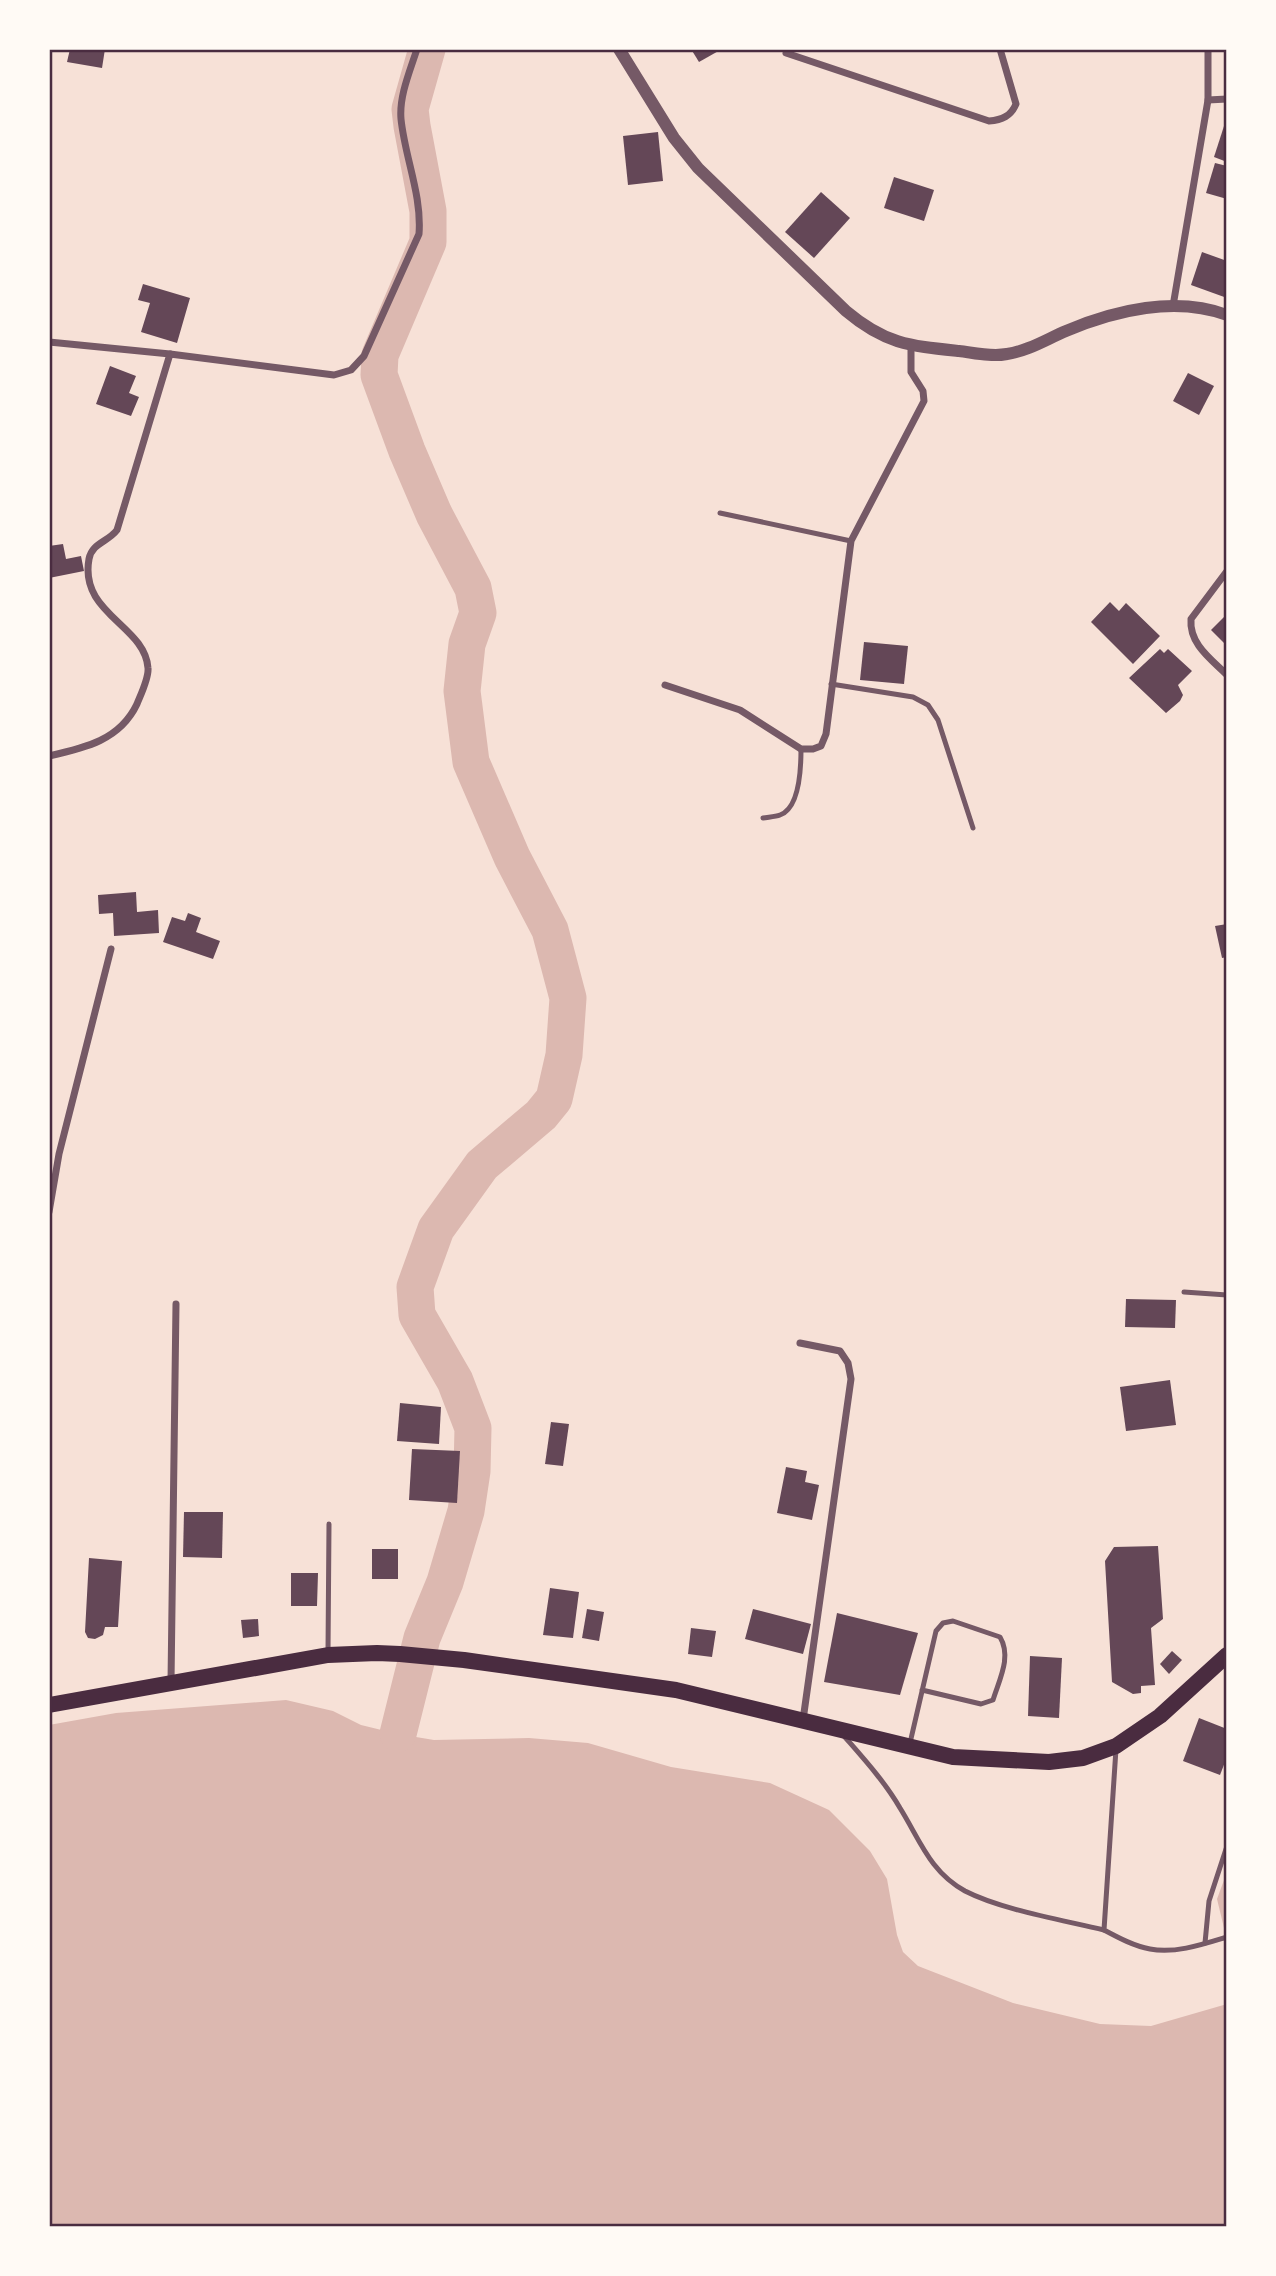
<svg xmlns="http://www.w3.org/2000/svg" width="1276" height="2276" font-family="'Open Sans',sans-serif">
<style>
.water{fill:#dcb8b0}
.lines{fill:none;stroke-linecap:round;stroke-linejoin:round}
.river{stroke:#dcb8b0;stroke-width:37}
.building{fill:#644757}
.service{stroke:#755966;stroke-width:5}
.minor{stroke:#755966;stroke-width:7}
.tertiary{stroke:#755966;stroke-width:12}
.primary{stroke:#4a2c40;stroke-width:16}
.neatline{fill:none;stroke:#4a2c40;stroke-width:2.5}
</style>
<rect width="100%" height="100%" fill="#f7e1d7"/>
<g class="water">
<path d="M 286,1700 L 333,1711 L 361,1725 L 398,1734 L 434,1740 L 529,1738 L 588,1743 L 671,1767 L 770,1783 L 829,1810 L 870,1851 L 887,1879 L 897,1935 L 903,1952 L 918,1966 L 1013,2003 L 1100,2024 L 1151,2026 L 1227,2004 L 1227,2227 L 49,2227 L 49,1725 L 116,1713 Z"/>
<path d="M 1227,1872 L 1227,1927 L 1224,1928 L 1217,1899 Z"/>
</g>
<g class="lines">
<path class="river" d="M 398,1734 L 422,1638 L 445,1582 L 466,1511 L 472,1471 L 473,1428 L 455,1381 L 417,1315 L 415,1287 L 436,1229 L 482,1165 L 541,1115 L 554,1099 L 564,1055 L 568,998 L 550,930 L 512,857 L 471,762 L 462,691 L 467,644 L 478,613 L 473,588 L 434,514 L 407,451 L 379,375 L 380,355 L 428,242 L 428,211 L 412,126 L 410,109 L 427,49"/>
</g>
<g class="building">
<path d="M 70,49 L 105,49 L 102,68 L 67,62 Z"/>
<path d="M 691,49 L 722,49 L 699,62 Z"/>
<path d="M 1224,126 L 1227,127 L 1227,162 L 1214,157 Z"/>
<path d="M 658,132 L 663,181 L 628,185 L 623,136 Z"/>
<path d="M 1215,163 L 1227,166 L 1227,199 L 1206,193 Z"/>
<path d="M 894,177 L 934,190 L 924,221 L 884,208 Z"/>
<path d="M 821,192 L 850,218 L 814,258 L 785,232 Z"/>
<path d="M 1202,252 L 1227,261 L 1227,298 L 1191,285 Z"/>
<path d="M 143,284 L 190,298 L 177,343 L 141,332 L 150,303 L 138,300 Z"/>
<path d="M 110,366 L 136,376 L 129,393 L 139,397 L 131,416 L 96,404 Z"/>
<path d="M 1188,373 L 1214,386 L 1199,415 L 1173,401 Z"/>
<path d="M 63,544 L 66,559 L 81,556 L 84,571 L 49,578 L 49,546 Z"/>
<path d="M 1110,602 L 1119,611 L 1126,603 L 1160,636 L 1133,664 L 1091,622 Z"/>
<path d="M 1227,614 L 1227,646 L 1211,630 Z"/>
<path d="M 864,642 L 908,646 L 904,684 L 860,680 Z"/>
<path d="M 1160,649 L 1164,653 L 1168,649 L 1192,671 L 1178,685 L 1183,695 L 1180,701 L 1166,713 L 1129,678 Z"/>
<path d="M 136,892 L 137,912 L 158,910 L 159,933 L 114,936 L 113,913 L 99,914 L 98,895 Z"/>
<path d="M 188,913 L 201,918 L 196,932 L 220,941 L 213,959 L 163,942 L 172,917 L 185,921 Z"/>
<path d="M 1227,924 L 1227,957 L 1222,958 L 1215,926 Z"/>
<path d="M 1126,1299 L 1176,1300 L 1175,1328 L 1125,1327 Z"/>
<path d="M 1170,1380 L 1176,1425 L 1126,1431 L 1120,1387 Z"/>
<path d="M 400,1403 L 441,1407 L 439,1444 L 397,1441 Z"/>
<path d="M 551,1422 L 569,1424 L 563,1466 L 545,1464 Z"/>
<path d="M 412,1449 L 460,1451 L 457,1503 L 409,1500 Z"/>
<path d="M 786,1467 L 807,1471 L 805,1482 L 819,1485 L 812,1520 L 777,1513 Z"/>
<path d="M 184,1512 L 223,1512 L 222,1558 L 183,1557 Z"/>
<path d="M 1158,1546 L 1163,1619 L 1151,1628 L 1155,1685 L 1141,1686 L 1141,1693 L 1133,1694 L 1112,1682 L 1105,1561 L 1114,1547 Z"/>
<rect x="372" y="1549" width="26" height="30"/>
<path d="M 89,1558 L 122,1561 L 118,1627 L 105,1627 L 103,1635 L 95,1639 L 88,1638 L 85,1632 Z"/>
<path d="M 291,1573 L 318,1573 L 317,1606 L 291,1606 Z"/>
<path d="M 550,1588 L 579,1592 L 573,1638 L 543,1635 Z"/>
<path d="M 587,1609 L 604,1612 L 599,1641 L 582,1638 Z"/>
<path d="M 753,1609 L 811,1624 L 803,1654 L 745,1639 Z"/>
<path d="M 837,1613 L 918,1633 L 900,1695 L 824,1682 Z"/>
<path d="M 258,1619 L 259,1636 L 243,1638 L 241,1620 Z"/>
<path d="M 691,1628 L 716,1631 L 712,1657 L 688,1654 Z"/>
<path d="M 1172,1651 L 1182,1660 L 1169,1674 L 1160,1664 Z"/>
<path d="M 1030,1656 L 1062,1658 L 1059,1718 L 1028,1716 Z"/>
<path d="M 1199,1718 L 1227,1729 L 1227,1757 L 1220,1775 L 1183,1761 Z"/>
</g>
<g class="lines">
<g class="service">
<path d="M 720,513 L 851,541"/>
<path d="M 831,684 L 913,697 L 928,705 L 938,720 L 973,828"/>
<path d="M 763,818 C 768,817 775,817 780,815 C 800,808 801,767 801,749"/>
<path d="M 1184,1292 L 1227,1295"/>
<path d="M 328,1652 L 329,1524"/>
<path d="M 844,1736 C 864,1759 885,1782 900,1808 C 920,1840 930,1872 965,1891 C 1002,1910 1063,1920 1104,1930"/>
<path d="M 910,1743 L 936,1631 L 943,1623 L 953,1621 L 1000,1637 C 1012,1657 999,1680 993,1700 L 981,1704 L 922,1690"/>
<path d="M 1116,1749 L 1104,1930 C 1119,1938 1134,1946 1150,1949 C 1175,1954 1204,1944 1227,1937"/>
<path d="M 1205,1943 L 1209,1901 L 1227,1846"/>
</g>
<g class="minor">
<path d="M 786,53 L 989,121 C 1002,120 1011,116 1016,104 L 1000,49"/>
<path d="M 1208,100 L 1227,99"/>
<path d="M 1173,306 L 1208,100 L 1208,49"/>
<path d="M 49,342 L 170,354"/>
<path d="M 1227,571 L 1191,619 C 1189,644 1211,659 1227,675"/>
<path d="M 665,685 L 740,710 L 801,749 L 813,749 L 821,746 L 826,734 L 851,541 L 924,401 L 923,391 L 911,372 L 911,346"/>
<path d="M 49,756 C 85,748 120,740 137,704 C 141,694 149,678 148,668 C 145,625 79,614 89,559 C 92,543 108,542 117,530 L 170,354 L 334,375 L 351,370 L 364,356 L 419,234 C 422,195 405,158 401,119 C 399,96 410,71 417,49"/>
<path d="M 49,1212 L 59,1154 L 111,949"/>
<path d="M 800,1343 L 840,1351 L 848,1363 L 851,1379 L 803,1720"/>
<path d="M 171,1682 L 176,1304"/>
</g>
<path class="tertiary" d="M 619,49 L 674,138 L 698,168 L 846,311 C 885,344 910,346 959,351 C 975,353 991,357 1007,354 C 1028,351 1047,339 1066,331 C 1115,310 1176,296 1227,315"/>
<path class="primary" d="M 49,1705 L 328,1655 L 377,1653 L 400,1654 L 464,1660 L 676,1690 L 953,1757 L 1049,1762 L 1083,1758 L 1116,1746 L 1160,1716 L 1227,1655"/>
</g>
<rect width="1276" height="2276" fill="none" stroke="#fffaf5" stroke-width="102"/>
<rect x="51" y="51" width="1174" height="2174" class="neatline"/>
</svg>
